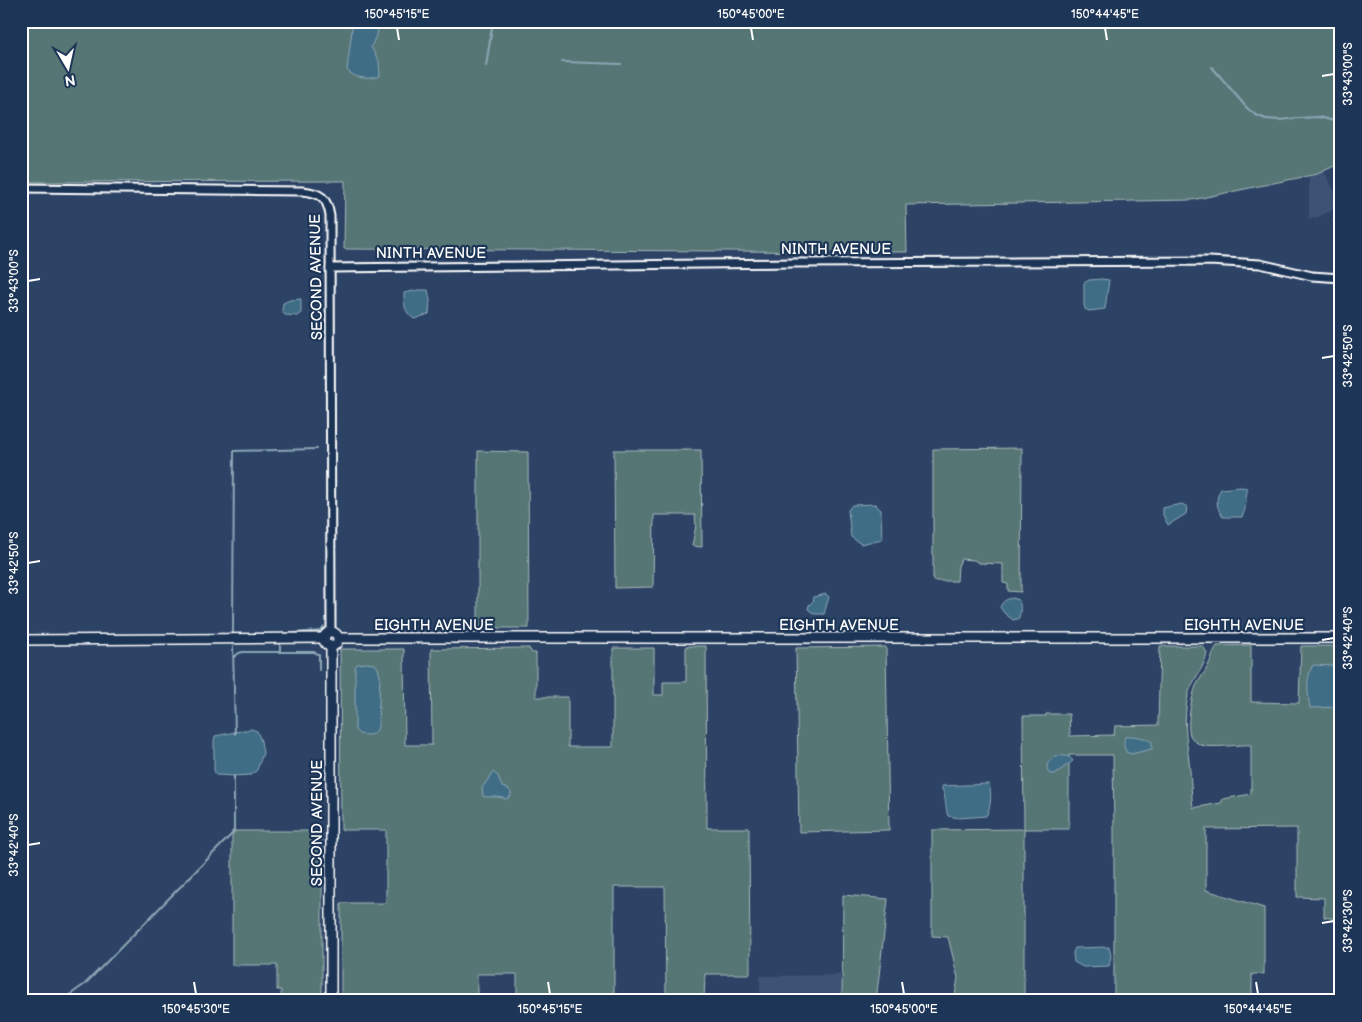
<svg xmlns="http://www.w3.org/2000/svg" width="1362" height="1022" font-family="'Balsamiq Sans',sans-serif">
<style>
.built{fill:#3c5274}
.green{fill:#557675;stroke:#aababa}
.water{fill:#416d86;stroke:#8da7b6}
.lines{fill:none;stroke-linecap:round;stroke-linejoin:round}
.stream{stroke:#8da7b6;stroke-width:2}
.street-casing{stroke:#fff;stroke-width:11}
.secondary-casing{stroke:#fff;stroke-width:12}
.street{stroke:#1d3557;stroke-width:7}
.secondary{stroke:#1d3557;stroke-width:9}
.ticks{fill:none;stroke:#fff;stroke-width:2}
.labels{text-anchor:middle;stroke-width:4.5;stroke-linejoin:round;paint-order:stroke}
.street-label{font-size:15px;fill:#fff;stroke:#1d3557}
.neatline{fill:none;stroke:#fff;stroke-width:2}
.ticks-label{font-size:12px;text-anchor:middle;fill:#fff}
</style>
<rect width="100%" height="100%" fill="#2c4366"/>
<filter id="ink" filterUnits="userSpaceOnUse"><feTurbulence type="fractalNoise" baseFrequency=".02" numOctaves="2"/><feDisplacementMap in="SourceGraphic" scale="10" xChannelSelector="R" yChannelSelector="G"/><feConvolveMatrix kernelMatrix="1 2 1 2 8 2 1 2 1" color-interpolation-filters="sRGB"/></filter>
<g filter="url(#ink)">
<g class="built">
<path d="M 1324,171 L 1341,204 L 1341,206 L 1314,219 L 1313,217 L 1309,219 L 1309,176 Z"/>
<path d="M 841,975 L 842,1001 L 760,1001 L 760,976 Z"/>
</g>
<g class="green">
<path d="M 21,21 L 1341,21 L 1341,163 L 1317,174 L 1192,200 L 906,205 L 907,252 L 344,249 L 345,181 L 21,182 Z"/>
<path d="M 1022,448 L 1021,592 L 1008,591 L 1008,584 L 1003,583 L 1003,564 L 979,563 L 974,560 L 961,559 L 958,566 L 957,581 L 933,581 L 933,449 Z"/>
<path d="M 614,450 L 701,450 L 702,547 L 692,546 L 696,525 L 695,515 L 654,515 L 653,587 L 615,588 Z"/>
<path d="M 478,451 L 528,452 L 529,628 L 478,628 Z"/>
<path d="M 1251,645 L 1251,702 L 1299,703 L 1301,646 L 1341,646 L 1341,920 L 1324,917 L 1324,898 L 1297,897 L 1297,828 L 1206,829 L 1206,890 L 1264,908 L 1264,974 L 1252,974 L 1252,1001 L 1114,1001 L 1114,829 L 1113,755 L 1069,755 L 1069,829 L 1024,829 L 1024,1001 L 954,1001 L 958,978 L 948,937 L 932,936 L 932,830 L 1024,829 L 1023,716 L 1046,716 L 1046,714 L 1069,714 L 1070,736 L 1114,735 L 1115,726 L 1158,725 L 1160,646 L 1203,646 L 1207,653 C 1204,669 1192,680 1188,695 C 1183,720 1186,737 1189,761 C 1191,776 1191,792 1193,808 L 1221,803 L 1223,799 L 1251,794 L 1251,745 C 1239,744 1210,749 1201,745 C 1197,743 1192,740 1190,735 C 1186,724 1192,696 1196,686 C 1199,679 1205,673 1208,666 C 1212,658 1212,653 1217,646 Z"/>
<path d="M 686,646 L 706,646 L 707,828 L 749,828 L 750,974 L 705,974 L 704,1001 L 666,1001 L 665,887 L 614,887 L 614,1001 L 517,1001 L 517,974 L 477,974 L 477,1001 L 341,1001 L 341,903 L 386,903 L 386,830 L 341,830 L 340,649 L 404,649 L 405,745 L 432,745 L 431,649 L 529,648 L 532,653 L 536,653 L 536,697 L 568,697 L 568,747 L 613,747 L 613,648 L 654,648 L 654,695 L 663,695 L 663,682 L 686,682 Z"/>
<path d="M 886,647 L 889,830 L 799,832 L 796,648 Z"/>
<path d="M 232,831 L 322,831 L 322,1001 L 281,1001 L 281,990 L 277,990 L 277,965 L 232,965 Z"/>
<path d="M 843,895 L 888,899 L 876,1001 L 842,1001 Z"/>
</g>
<g class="water">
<path d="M 353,21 L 376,22 L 378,31 L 371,47 L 379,61 L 380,76 C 368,80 355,79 347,70 Z"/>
<path d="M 1102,279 L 1109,280 L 1105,309 L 1089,311 L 1085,309 L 1084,305 L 1084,283 L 1089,280 Z"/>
<path d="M 418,290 L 428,290 L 430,300 L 429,314 L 414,319 C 404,312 404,304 404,293 Z"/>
<path d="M 301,299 L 301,313 L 297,316 L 285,315 L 282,311 L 283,303 L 290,300 Z"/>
<path d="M 1240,487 L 1248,488 C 1244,500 1248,505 1242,517 L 1223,517 C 1216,508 1215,498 1221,489 Z"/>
<path d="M 875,504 L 881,510 L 882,539 L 861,544 L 851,537 L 848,510 L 852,505 Z"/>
<path d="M 1182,504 L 1187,507 L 1186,514 L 1168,525 L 1163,515 L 1163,508 L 1171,506 Z"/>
<path d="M 826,594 L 829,597 L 824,614 L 814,614 L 808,609 L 809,605 L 814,600 L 813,597 Z"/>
<path d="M 1013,598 L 1019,600 C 1021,606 1021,614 1018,619 L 1013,620 L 1004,613 L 1000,607 C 1003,601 1006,599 1013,598 Z"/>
<path d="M 366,663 L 375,664 L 378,668 L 380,676 L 378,727 C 375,737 367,735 359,734 L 355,730 L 355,667 L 357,664 Z"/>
<path d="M 1313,665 L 1335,666 L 1341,670 L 1340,707 L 1310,708 C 1308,694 1305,678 1313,665 Z"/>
<path d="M 251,729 L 257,731 L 261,741 L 263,753 L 257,770 L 251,775 L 234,776 L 216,775 L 214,770 L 214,741 L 215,736 Z"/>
<path d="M 1129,736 C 1136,736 1147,738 1152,742 L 1152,749 L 1131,754 L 1126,752 C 1124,747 1123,742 1125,737 Z"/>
<path d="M 1055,756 C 1062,756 1069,754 1073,761 L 1055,774 L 1050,774 C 1044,767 1048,761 1055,756 Z"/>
<path d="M 493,772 L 498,776 L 502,787 L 508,789 L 511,792 L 511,796 L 507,799 L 498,797 L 487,797 L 483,796 L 482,788 Z"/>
<path d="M 989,784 C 992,795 991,807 986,816 L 959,818 L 948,816 C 945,808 946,795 942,789 L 942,786 Z"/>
<path d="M 1109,947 L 1111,956 L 1109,966 L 1083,967 L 1074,962 L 1073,953 L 1075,948 Z"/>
</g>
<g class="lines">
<g class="stream">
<path d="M 562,62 L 621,64"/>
<path d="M 486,66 L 493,21"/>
<path d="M 1212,67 L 1247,108 L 1256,115 L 1266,119 L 1279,120 L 1299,118 L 1319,117 L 1341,123"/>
<path d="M 233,633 L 234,451 L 317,449"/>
<path d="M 280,634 L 321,631 L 324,627"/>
<path d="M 233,646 L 235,734"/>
<path d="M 280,652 L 280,644"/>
<path d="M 234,657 L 239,653 L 243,652 L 314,652 L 319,655 L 319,670"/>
<path d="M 61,1001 L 85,984 L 234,832 L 234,776"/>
</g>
<g class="street-casing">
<g id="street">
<path d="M 21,188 L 302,191 C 321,193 327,197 330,216 L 331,632"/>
<path d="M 1339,221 L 1341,218"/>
<path d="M 330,268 L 794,263 L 1209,261 L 1260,264 L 1312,276 L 1341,278"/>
</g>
</g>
<g class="secondary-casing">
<g id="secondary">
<circle cx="331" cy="639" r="7"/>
<path d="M 338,638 L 1341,638"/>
<path d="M 21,640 L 325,638"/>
<path d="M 331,645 L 331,1001"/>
</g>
</g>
<use href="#street" class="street"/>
<use href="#secondary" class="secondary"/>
</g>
</g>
<path class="ticks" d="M 397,28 L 399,40M 751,28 L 753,40M 1105,28 L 1107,40M 1322,76 L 1334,74M 28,281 L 40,279M 1322,358 L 1334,356M 28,563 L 40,561M 1322,640 L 1334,638M 28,845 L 40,843M 1322,923 L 1334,921M 194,982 L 196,994M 548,982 L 550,994M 902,982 L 904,994M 1256,982 L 1258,994"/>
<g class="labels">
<g class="street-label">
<text x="836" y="254">NINTH AVENUE</text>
<text x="431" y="258">NINTH AVENUE</text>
<text transform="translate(316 277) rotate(-91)" y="5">SECOND AVENUE</text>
<text x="434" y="630">EIGHTH AVENUE</text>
<text x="839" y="630">EIGHTH AVENUE</text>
<text x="1244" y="630">EIGHTH AVENUE</text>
<text transform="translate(317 823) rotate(-90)" y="5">SECOND AVENUE</text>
</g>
</g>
<rect width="1362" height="1022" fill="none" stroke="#1d3557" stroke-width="55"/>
<g transform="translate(68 68) rotate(171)" stroke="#1d3557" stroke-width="4" paint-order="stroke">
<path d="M0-4L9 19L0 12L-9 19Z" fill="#ffffff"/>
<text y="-8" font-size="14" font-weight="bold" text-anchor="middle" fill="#ffffff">N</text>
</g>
<rect x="28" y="28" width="1306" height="966" class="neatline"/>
<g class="ticks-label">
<text x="397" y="18">150°45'15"E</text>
<text x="751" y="18">150°45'00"E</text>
<text x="1105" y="18">150°44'45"E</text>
<text transform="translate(1348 74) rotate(-90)" y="4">33°43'00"S</text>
<text transform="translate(14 281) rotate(-90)" y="4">33°43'00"S</text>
<text transform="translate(1348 356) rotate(-90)" y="4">33°42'50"S</text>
<text transform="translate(14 563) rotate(-90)" y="4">33°42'50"S</text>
<text transform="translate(1348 638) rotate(-90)" y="4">33°42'40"S</text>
<text transform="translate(14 845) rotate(-90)" y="4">33°42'40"S</text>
<text transform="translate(1348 921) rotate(-90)" y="4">33°42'30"S</text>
<text x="196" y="1013">150°45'30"E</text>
<text x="550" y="1013">150°45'15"E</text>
<text x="904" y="1013">150°45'00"E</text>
<text x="1258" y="1013">150°44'45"E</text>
</g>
</svg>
